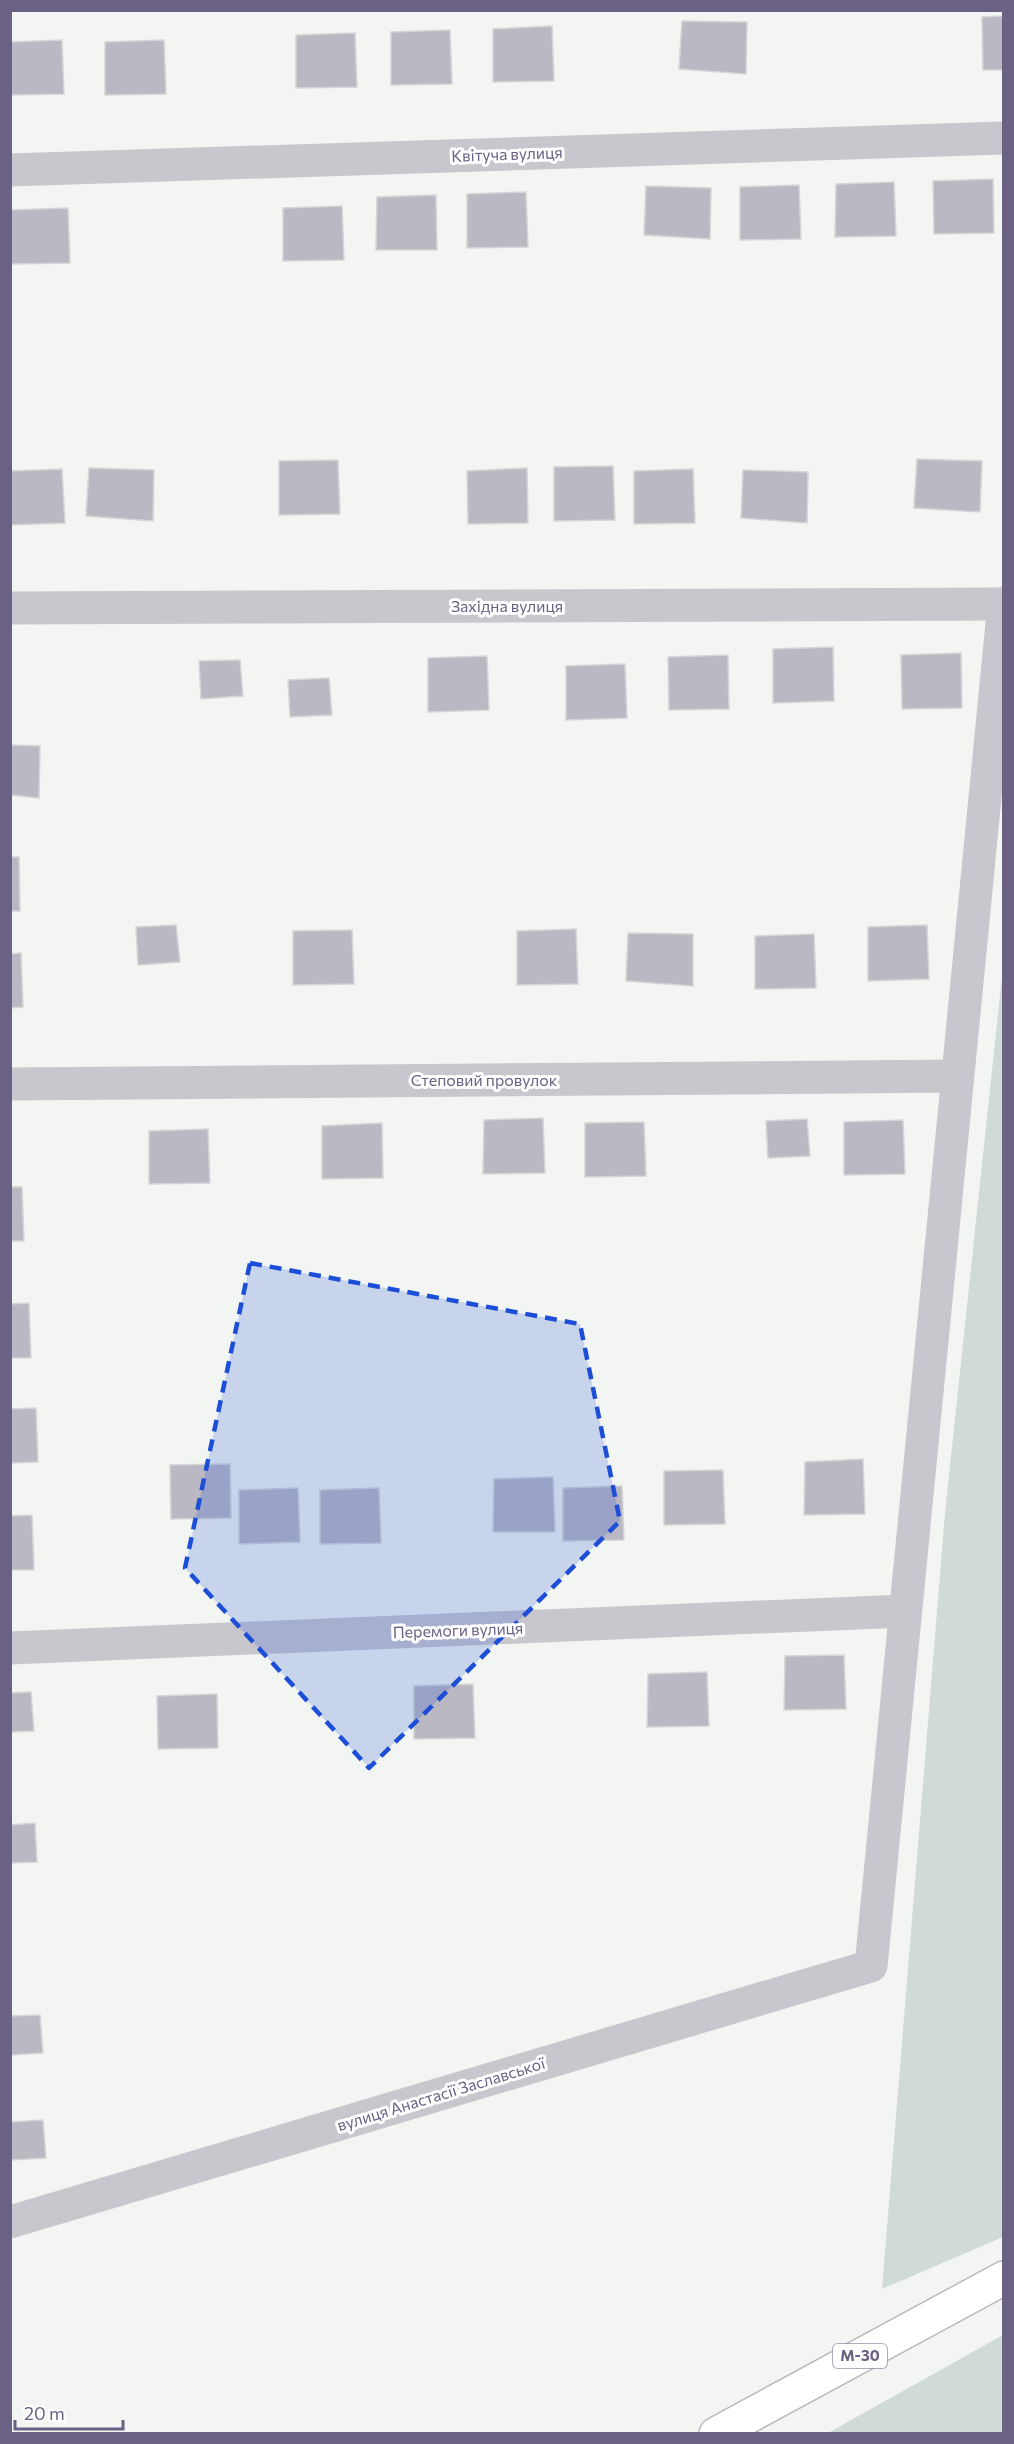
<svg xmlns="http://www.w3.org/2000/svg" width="1014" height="2444" font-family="Commissioner,sans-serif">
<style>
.green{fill:#cfdbd4}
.building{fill:#bab8c3;stroke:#d4d6d4;stroke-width:1.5}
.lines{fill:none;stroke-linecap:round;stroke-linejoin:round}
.highway-casing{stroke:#bab8be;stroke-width:36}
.minor{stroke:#c8c7cd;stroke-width:33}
.highway{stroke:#fff;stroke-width:33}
.marked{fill:#1d4ed8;fill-opacity:0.2;stroke:#1d4ed8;stroke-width:4.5;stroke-dasharray:12 8;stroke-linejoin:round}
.labels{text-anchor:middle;stroke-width:6;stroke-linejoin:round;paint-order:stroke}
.shield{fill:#fff;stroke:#9790aa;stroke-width:1.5}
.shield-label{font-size:15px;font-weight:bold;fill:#6a6185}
.street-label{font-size:16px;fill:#6a6185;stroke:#fff}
</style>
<rect width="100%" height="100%" fill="#f2f5f1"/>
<g class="green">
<path d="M 1003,967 L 1003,2237 L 882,2289 L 945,1513 Z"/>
<path d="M 1003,2335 L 1003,2433 L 828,2433 Z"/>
</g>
<g class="building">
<path d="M 1004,16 L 1004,70 L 983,70 L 982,17 Z"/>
<path d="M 682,21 L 747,22 L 746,74 L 679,69 Z"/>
<path d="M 552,26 L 554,81 L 493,82 L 493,29 Z"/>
<path d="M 450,30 L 452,84 L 391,85 L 391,32 Z"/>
<path d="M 355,33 L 357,87 L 296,88 L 296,35 Z"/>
<path d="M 62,40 L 64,94 L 10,95 L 10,42 Z"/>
<path d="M 164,40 L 166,94 L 105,95 L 105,42 Z"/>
<path d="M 993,179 L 994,233 L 934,234 L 933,181 Z"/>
<path d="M 894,182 L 896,236 L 835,237 L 836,184 Z"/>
<path d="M 799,185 L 801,239 L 740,240 L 740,187 Z"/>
<path d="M 646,186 L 711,188 L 710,239 L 644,235 Z"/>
<path d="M 526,192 L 528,247 L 467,248 L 467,194 Z"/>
<path d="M 436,195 L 437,250 L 376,250 L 377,197 Z"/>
<path d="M 342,206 L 344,260 L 283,261 L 283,208 Z"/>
<path d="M 68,208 L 70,263 L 10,264 L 10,210 Z"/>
<path d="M 917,459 L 982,461 L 980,512 L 914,508 Z"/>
<path d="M 338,460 L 340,514 L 279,515 L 279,461 Z"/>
<path d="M 613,466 L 615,520 L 554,521 L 554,467 Z"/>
<path d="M 89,468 L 154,470 L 153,521 L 86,516 Z"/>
<path d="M 527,468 L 528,523 L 468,524 L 467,471 Z"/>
<path d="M 62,469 L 65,523 L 10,525 L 10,471 Z"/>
<path d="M 693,469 L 695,523 L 634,524 L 634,471 Z"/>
<path d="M 743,470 L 808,472 L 807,523 L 741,518 Z"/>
<path d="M 833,647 L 834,701 L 773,703 L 773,649 Z"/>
<path d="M 961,653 L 962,708 L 902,709 L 901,655 Z"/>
<path d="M 728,655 L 729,709 L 669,710 L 668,657 Z"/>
<path d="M 487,656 L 489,710 L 428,712 L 428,658 Z"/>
<path d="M 240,660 L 243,696 L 201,699 L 199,661 Z"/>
<path d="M 625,664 L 627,718 L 566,720 L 566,666 Z"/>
<path d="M 329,678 L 332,715 L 290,717 L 288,680 Z"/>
<path d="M 10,745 L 40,746 L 39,798 L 10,795 Z"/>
<path d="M 10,857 L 19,857 L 20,911 L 10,911 Z"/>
<path d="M 176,925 L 180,962 L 138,965 L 136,927 Z"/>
<path d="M 927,925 L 929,979 L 868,981 L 868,927 Z"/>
<path d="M 576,929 L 578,984 L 517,985 L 517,931 Z"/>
<path d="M 352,930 L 354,984 L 293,985 L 293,931 Z"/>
<path d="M 628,933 L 693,934 L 693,986 L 626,981 Z"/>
<path d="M 814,934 L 816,988 L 755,989 L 755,936 Z"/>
<path d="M 21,953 L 23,1007 L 10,1008 L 10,954 Z"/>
<path d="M 543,1118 L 545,1173 L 483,1174 L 484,1120 Z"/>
<path d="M 807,1119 L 810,1156 L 768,1158 L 766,1121 Z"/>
<path d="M 903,1120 L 905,1174 L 844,1175 L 844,1122 Z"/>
<path d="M 644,1122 L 646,1176 L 585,1177 L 585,1123 Z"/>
<path d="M 382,1123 L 383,1178 L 322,1179 L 322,1126 Z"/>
<path d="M 208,1129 L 210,1183 L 149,1184 L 149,1131 Z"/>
<path d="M 10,1187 L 22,1187 L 24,1241 L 10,1241 Z"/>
<path d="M 29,1303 L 31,1358 L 10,1358 L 10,1304 Z"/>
<path d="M 36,1408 L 38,1462 L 10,1463 L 10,1409 Z"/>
<path d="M 863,1459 L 865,1514 L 804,1515 L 805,1462 Z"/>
<path d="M 230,1464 L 231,1518 L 171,1519 L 170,1465 Z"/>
<path d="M 723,1470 L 725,1524 L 664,1525 L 664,1471 Z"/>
<path d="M 553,1477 L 555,1532 L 493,1532 L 494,1479 Z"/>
<path d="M 622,1486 L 624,1540 L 563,1541 L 563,1488 Z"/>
<path d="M 298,1488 L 300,1542 L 239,1544 L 239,1490 Z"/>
<path d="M 379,1488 L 381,1543 L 320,1544 L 320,1490 Z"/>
<path d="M 32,1515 L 34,1570 L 10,1570 L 10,1516 Z"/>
<path d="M 844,1655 L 846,1709 L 784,1710 L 785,1656 Z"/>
<path d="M 707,1672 L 709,1726 L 647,1727 L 648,1674 Z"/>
<path d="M 473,1684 L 475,1738 L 414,1739 L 414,1686 Z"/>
<path d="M 31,1692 L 34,1731 L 10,1732 L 10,1693 Z"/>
<path d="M 217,1694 L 218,1748 L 158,1749 L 157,1696 Z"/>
<path d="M 35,1823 L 37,1862 L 10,1863 L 10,1825 Z"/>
<path d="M 40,2015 L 43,2053 L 10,2055 L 10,2016 Z"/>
<path d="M 43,2120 L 46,2158 L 10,2160 L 10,2122 Z"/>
</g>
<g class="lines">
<g class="highway-casing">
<path id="highway" d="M 716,2434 L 1004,2278"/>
</g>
<g class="minor">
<path d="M 10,170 L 1004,138"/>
<path d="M 10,608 L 1003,604"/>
<path d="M 10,1084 L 957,1076"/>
<path d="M 10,1648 L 905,1611"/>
<path d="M 10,2222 L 871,1966 L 1004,603"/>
</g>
<use href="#highway" class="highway"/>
</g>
<path class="marked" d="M 250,1263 L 580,1324 L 620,1521 L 369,1768 L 185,1568 Z"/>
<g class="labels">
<rect class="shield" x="833" y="2344" width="54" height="24" rx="4.5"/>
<g class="shield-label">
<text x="860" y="2361">М-30</text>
</g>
<g class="street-label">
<text transform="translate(507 154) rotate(-2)" y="6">Квітуча вулиця</text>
<text x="507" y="612">Західна вулиця</text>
<text x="484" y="1086">Степовий провулок</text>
<text transform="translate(458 1630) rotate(-2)" y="6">Перемоги вулиця</text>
<text transform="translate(441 2094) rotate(-17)" y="6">вулиця Анастасії Заславської</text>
</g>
</g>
<rect width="1014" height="2444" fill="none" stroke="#6a6185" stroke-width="24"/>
<path d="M15 2420v9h108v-9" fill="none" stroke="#6a6185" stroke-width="3"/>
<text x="24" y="2420" font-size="18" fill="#6a6185" stroke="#ffffff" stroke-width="4.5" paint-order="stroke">20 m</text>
</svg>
